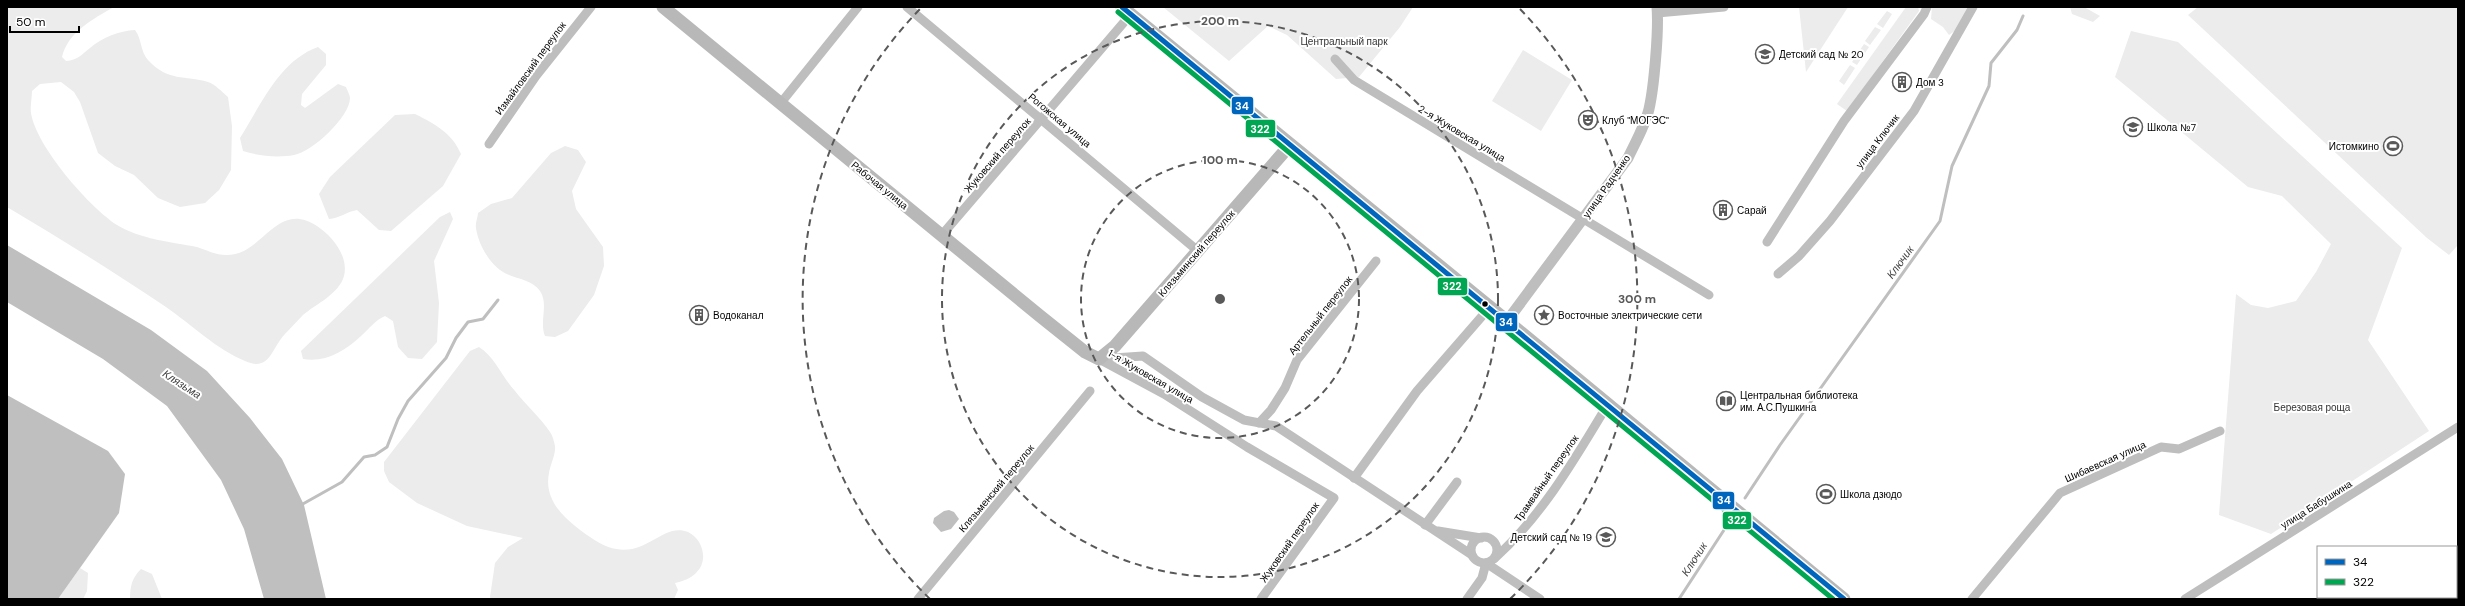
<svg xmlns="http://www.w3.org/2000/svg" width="2465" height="606" font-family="'DM Sans',sans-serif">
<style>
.green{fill:#ececec}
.water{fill:#bfbfbf}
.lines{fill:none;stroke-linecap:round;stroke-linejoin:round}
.stream{stroke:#bfbfbf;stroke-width:3}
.minor{stroke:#bebebe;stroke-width:9}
.tertiary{stroke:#bebebe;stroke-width:11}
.secondary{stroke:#b8b8b8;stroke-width:13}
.bus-1-casing{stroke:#fff;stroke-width:8}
.bus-2-casing{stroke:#fff;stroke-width:8}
.bus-1{stroke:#0065bd;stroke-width:5}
.bus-2{stroke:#00a651;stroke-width:5}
.ring{fill:none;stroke:#595959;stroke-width:2;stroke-dasharray:7 5}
.bus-dot{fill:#000;stroke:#fff;stroke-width:1.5}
.labels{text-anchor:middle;stroke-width:4;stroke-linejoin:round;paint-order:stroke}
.park-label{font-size:10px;fill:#333;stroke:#fff}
.poi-label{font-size:10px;fill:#000;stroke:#fff;text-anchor:start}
.street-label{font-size:10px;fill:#000;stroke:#fff}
.water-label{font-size:11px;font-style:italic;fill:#444;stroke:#fff}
.centre{fill:#595959;stroke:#fff;stroke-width:2}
.ring-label{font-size:12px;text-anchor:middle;font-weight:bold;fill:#595959;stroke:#fff;stroke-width:4;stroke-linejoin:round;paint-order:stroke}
.line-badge{stroke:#fff;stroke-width:1.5}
.badge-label{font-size:11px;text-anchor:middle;font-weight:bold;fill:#fff}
</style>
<rect width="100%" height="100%" fill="#fff"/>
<g class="green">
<path d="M 7,7 L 114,7 C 93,19 68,32 62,57 L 66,61 C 78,60 81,55 90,48 C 103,37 119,31 135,30 C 142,39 140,51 148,60 C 168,82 185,75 208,82 C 215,84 222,92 228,97 L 232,126 L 231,170 L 219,190 L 205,203 L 180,207 L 158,198 L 134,175 L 115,166 L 98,153 L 80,102 L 74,92 L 61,82 L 40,84 L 32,91 C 32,98 30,106 31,113 C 36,146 89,207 117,225 C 140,239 171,242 197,247 C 206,250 216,255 226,255 C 263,256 276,199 317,226 C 332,236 349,256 344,276 C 339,294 316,304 303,315 C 297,321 291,328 285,334 C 271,349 270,372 245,361 C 216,349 192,325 166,307 C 114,272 61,239 7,207 Z"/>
<path d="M 1163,7 L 1413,7 L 1400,27 L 1359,77 L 1336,79 L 1287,35 L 1268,26 L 1229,61 Z"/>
<path d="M 1799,7 L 1848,7 L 1806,72 Z"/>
<path d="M 1906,7 L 1918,7 L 1919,11 L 1847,111 L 1837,104 Z"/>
<path d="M 1932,7 L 1969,7 L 1956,30 L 1949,35 L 1943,27 L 1931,19 Z"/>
<path d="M 2070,7 L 2084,7 L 2100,16 L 2093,22 L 2072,14 Z"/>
<path d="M 2198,7 L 2458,7 L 2458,245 L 2449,255 L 2427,238 L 2188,15 Z"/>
<path d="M 1887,11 L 1892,14 L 1883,28 L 1877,24 Z"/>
<path d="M 1875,27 L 1881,30 L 1870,45 L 1865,41 Z"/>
<path d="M 2131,31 L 2178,42 L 2402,248 L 2368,340 L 2429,431 L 2271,534 L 2219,515 L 2236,294 L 2251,305 L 2268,308 L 2296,301 L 2316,272 L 2331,244 L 2282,196 L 2248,187 L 2115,77 Z"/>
<path d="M 1864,44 L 1869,47 L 1857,65 L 1852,62 Z"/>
<path d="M 318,47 L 326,54 L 326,65 L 302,94 L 301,105 L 305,108 L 338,84 L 346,87 C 347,90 350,95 350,98 C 350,117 312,152 294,155 C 278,158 258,156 243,151 L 240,138 C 261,105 279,61 318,47 Z"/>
<path d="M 1523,50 L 1572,80 L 1541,131 L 1492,101 Z"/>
<path d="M 1850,65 L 1855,68 L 1844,85 L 1839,81 Z"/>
<path d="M 415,114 C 435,124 452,133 461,154 L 443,186 L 391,231 L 379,230 L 357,210 C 346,212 340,218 329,219 L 319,194 L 330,177 L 395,115 Z"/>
<path d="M 565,146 L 578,150 L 586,162 L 572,191 L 576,209 L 603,247 L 604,266 L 594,295 L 568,331 L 555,337 L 545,336 C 539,322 549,304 540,291 C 531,278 512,279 500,270 C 488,261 478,243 476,228 C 475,223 478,217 478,213 L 491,204 L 512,198 L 551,153 Z"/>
<path d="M 450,212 L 453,219 L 434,261 L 439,303 L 437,342 L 422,359 L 408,358 L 398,347 L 393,321 L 385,316 C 374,321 370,328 361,336 C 345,351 325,363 303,359 L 301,351 L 440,217 Z"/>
<path d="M 479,347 C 495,357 502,377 515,391 C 526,405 540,417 550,432 C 553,436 554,442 555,446 C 556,454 550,465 549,473 C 543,502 568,522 590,537 C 641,573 658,520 688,532 C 703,539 709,561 696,573 C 690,579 683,581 675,583 L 678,590 L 674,599 L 491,599 L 490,597 L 495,563 L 508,547 L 523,538 L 467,526 L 417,503 L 389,482 L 384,471 L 384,462 L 470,351 Z"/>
<path d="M 80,568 L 88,573 L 87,591 L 83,599 L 58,599 Z"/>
<path d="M 141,569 L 152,574 L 162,599 L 130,599 C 130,586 132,578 141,569 Z"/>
</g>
<g class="water">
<path d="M 7,245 L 151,330 L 207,371 L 250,418 L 282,459 L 304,505 L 326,599 L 264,599 L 244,529 L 221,480 L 167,406 L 103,359 L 7,302 Z"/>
<path d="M 7,395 L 108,451 L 125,474 L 119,513 L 58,599 L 7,599 Z"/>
<path d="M 949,510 L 954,512 L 959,519 L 951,529 L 941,532 L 933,523 L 934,518 L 944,511 Z"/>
</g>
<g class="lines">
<g class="stream">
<path d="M 1745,498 L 1780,445 L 1940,221 L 1952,166 L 1989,86 L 1991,63 L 2017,30 L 2023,16"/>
<path d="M 301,505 L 342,482 L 364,457 L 375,455 L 387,447 L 398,419 L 408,401 L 446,358 L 456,338 L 468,322 L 483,319 L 498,300"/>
<path d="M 1679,599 L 1724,530"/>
</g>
<g class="minor">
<path d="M 907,7 L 1198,251"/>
<path d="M 1657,13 L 1724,7"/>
<path d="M 1335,59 L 1354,80 L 1709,295"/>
<path d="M 780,104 L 858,7"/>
<path d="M 489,144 L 536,76 L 591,7"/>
<path d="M 941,236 L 1131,14"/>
<path d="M 1767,242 L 1844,121 L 1924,14 L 1927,7"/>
<path d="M 1778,274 L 1799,256 L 1830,221 L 1914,111 L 1973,7"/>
<path d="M 1099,359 L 1143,356 L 1202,397 L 1244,420 L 1276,426 L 1472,555"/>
<path d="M 1099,359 L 1164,394 L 1247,447 L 1334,498 L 1261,599"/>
<path d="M 1259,423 L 1271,410 L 1285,388 L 1297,360 L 1376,261"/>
<path d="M 1354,478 L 1417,391 L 1490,307"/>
<path d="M 1425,525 L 1457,482"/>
<path d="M 1438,531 L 1481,538"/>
<circle cx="1484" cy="550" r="13"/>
<path d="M 1494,559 C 1542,516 1575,459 1608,404"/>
<path d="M 918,599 L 1090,391"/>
<path d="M 1467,599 L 1482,578 L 1486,563 L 1540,599"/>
<path d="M 1972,599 L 2060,493 L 2161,447 L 2179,449 L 2220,431"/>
<path d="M 2185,599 L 2458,427"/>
</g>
<path class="tertiary" d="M 1507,321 L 1628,158 C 1635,143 1645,126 1649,109 C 1654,87 1659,30 1657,7"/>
<g class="secondary">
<path d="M 663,7 L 1040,316 L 1085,352 L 1099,359 L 1115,346 L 1290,145"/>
<path d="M 1122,7 L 1490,307 L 1844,599"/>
</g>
<g class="bus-1-casing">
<path id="bus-1" d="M 1122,7 L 1844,599"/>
</g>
<g class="bus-2-casing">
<path id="bus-2" d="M 1118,12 L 1833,599"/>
</g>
<use href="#bus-1" class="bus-1"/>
<use href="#bus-2" class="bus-2"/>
</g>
<g class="ring">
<circle cx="1220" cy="299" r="139"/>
<circle cx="1220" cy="299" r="278"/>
<path d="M930 599A417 417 0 0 1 920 9M1520 9A417 417 0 0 1 1510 599"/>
</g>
<defs>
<g id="school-ring" transform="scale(1)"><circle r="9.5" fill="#fff" stroke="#595959" stroke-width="1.5"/><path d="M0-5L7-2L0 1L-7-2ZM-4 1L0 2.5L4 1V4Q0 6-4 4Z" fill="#595959"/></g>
<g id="building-ring" transform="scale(1)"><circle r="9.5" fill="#fff" stroke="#595959" stroke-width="1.5"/><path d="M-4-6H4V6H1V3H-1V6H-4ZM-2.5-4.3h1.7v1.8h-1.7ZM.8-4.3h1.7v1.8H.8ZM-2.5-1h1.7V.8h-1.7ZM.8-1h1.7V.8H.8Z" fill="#595959"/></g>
<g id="theatre-ring" transform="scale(1)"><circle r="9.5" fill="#fff" stroke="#595959" stroke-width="1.5"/><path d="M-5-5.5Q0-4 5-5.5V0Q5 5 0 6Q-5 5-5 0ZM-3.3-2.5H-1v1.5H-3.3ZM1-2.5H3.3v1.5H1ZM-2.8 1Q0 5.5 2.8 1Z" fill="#595959"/></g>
<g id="stadium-ring" transform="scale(1)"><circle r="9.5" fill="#fff" stroke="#595959" stroke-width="1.5"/><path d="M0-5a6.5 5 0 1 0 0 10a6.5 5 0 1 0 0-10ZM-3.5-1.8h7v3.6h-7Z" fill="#595959"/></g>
<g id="sight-ring" transform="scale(1)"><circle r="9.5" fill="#fff" stroke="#595959" stroke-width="1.5"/><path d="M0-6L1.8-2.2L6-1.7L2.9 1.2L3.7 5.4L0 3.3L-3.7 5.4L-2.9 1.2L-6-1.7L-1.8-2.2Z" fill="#595959"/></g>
<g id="library-ring" transform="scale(1)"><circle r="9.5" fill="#fff" stroke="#595959" stroke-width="1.5"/><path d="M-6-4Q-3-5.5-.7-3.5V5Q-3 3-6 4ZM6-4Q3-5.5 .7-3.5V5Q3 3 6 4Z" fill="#595959"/></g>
</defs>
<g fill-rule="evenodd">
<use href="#school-ring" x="1765" y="54"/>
<use href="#building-ring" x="1902" y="82"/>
<use href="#theatre-ring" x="1588" y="120"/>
<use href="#school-ring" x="2133" y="127"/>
<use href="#stadium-ring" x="2393" y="146"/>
<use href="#building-ring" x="1723" y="210"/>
<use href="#building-ring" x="699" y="315"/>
<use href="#sight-ring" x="1544" y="315"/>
<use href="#library-ring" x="1726" y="401"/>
<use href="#stadium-ring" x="1826" y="494"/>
<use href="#school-ring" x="1606" y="537"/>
</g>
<circle class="bus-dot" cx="1485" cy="304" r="3.5"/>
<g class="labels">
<g class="park-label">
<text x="1344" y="45">Центральный парк</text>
<text x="2312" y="411">Березовая роща</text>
</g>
<g class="poi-label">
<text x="1779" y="58">Детский сад № 20</text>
<text x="1916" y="86">Дом 3</text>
<text x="1602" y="124">Клуб "МОГЭС"</text>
<text x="2147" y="131">Школа №7</text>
<text x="2379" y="150" text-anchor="end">Истомкино</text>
<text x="1737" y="214">Сарай</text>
<text x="713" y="319">Водоканал</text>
<text x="1558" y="319">Восточные электрические сети</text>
<text x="1740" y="399">Центральная библиотека<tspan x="1740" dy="12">им. А.С.Пушкина</tspan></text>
<text x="1840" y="498">Школа дзюдо</text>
<text x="1592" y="541" text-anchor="end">Детский сад № 19</text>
</g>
<g class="street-label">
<text transform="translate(530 68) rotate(-54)" y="4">Измайловский переулок</text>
<text transform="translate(1060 120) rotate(40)" y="4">Рогожская улица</text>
<text transform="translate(1462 133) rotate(31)" y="4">2-я Жуковская улица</text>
<text transform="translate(1877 141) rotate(-53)" y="4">улица Ключик</text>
<text transform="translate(997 155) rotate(-49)" y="4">Жуковский переулок</text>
<text transform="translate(880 185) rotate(39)" y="4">Рабочая улица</text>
<text transform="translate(1606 186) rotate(-55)" y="4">улица Радченко</text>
<text transform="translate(1196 253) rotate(-49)" y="4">Клязьминский переулок</text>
<text transform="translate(1320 315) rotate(-52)" y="4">Артельный переулок</text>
<text transform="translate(1151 376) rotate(30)" y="4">1-я Жуковская улица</text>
<text transform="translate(2105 461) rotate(-24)" y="4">Шибаевская улица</text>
<text transform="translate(1546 478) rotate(-55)" y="4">Трамвайный переулок</text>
<text transform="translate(996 488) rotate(-50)" y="4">Клязьменский переулок</text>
<text transform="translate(2316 504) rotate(-32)" y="4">улица Бабушкина</text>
<text transform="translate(1289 542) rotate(-55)" y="4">Жуковский переулок</text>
</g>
<g class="water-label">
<text transform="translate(1900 262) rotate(-54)" y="4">Ключик</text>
<text transform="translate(182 384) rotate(33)" y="4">Клязьма</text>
<text transform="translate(1694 559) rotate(-57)" y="4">Ключик</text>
</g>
</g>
<circle cx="1220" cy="299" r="6" class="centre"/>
<g class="ring-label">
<text x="1220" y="25">200 m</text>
<text x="1220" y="164">100 m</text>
<text x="1637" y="303">300 m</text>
</g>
<g class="line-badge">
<rect x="1231" y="96" width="23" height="19" rx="4" fill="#0065bd"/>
<rect x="1245" y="119" width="31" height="19" rx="4" fill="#00a651"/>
<rect x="1437" y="277" width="31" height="19" rx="4" fill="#00a651"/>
<rect x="1495" y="312" width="23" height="20" rx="4" fill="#0065bd"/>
<rect x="1712" y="491" width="23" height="19" rx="4" fill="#0065bd"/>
<rect x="1722" y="511" width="30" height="19" rx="4" fill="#00a651"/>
</g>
<g class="badge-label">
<text x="1242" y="110">34</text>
<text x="1260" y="133">322</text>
<text x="1452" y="290">322</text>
<text x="1506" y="326">34</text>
<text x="1724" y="504">34</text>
<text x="1737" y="524">322</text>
</g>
<rect width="2465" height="606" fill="none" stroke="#000000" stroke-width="16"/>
<rect x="2317" y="546" width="140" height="52" fill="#ffffff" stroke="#999999"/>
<rect x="2325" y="559" width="20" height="6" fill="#0065bd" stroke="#999999"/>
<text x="2353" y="566" font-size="12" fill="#000000">34</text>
<rect x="2325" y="579" width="20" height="6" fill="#00a651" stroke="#999999"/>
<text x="2353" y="586" font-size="12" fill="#000000">322</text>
<path d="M10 26v6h69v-6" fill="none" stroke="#000000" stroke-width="2"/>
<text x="16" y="26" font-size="12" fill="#000000" stroke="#ffffff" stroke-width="3" paint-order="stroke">50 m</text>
</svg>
